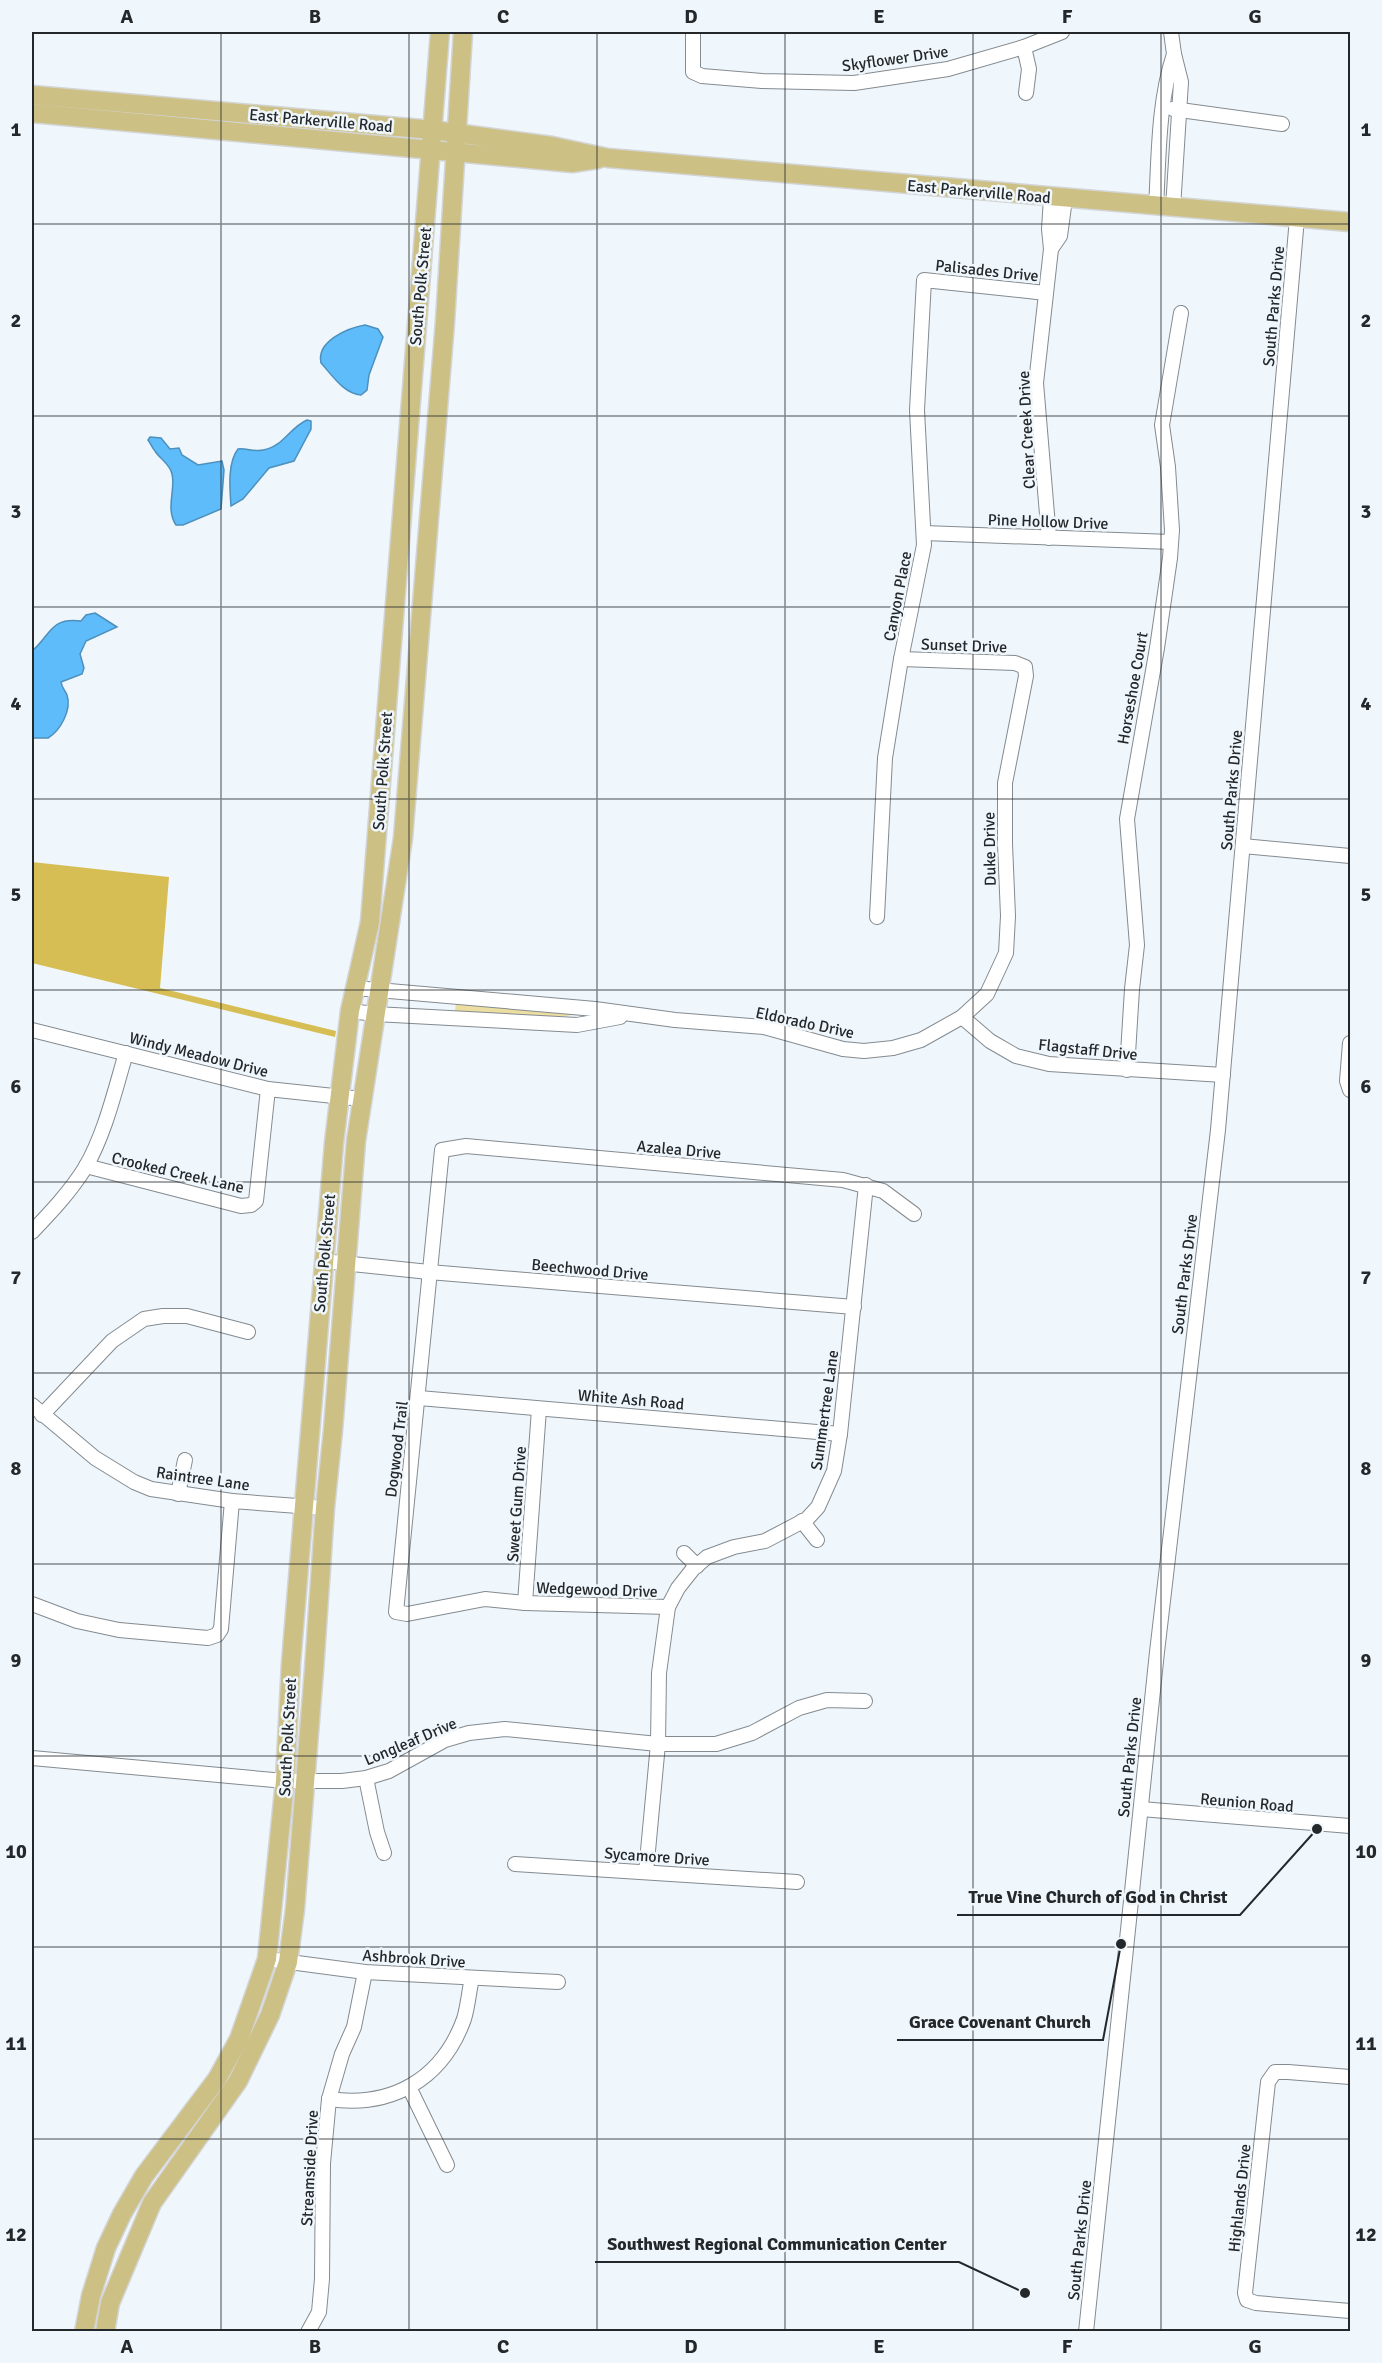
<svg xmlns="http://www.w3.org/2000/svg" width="1382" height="2363" font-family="Signika,sans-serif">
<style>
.green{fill:#ecdea1}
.forest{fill:#d6be55}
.water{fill:#5ebcfb;stroke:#4d90bc;stroke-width:1.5}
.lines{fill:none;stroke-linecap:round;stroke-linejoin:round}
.minor-casing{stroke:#848b90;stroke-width:16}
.major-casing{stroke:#d3d4d4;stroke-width:21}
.minor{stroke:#fff;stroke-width:14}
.major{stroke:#cdc084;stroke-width:18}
.grid{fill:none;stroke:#25282a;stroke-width:1.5;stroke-opacity:0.55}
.labels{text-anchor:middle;stroke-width:5;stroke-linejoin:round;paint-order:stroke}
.street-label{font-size:16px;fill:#25282a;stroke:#eff6fc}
.leader{fill:none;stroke:#25282a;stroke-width:2}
.callout-dot{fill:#25282a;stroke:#eff6fc;stroke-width:2}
.callout-label{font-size:18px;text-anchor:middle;font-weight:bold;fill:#25282a;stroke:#eff6fc;stroke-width:5;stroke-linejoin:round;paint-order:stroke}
.neatline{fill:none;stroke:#25282a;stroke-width:2}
.grid-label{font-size:20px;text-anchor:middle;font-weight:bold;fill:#25282a}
</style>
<rect width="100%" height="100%" fill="#eff6fc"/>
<path class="green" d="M 456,1001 L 580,1014 L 545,1019 L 455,1013 Z"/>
<path class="forest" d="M 32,862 L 169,877 L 160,988 L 336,1031 L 335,1037 L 32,963 Z"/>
<g class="water">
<path d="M 365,325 L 378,329 L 383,337 L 369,375 L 367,390 L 361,395 C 344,394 332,375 321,363 C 316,341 348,328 365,325 Z"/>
<path d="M 307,420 L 311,421 L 311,429 L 294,461 L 269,468 L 243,499 L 231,506 C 230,490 227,463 238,449 C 246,448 255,452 263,450 C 283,447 289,428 307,420 Z"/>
<path d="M 150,437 L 161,438 L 170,449 L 179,448 L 182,455 L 198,465 L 222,461 L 224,470 L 221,509 L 183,525 L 176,525 C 165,508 176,490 172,474 C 170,464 160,459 155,451 C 152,448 151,444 148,440 Z"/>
<path d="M 95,613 L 117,627 L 86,641 L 80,654 L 84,668 L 82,674 L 61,682 C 62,688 65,690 67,695 C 72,710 60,731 48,738 L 32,738 L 32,651 C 51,635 50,617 81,621 L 86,615 Z"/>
</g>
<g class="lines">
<g class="minor-casing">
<g id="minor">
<path d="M 693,32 L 693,72 L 702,76 L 762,81 L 854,83 L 948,69 L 1024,47 L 1062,32"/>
<path d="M 1171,32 L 1174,54 L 1181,82 L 1173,208"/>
<path d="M 1024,47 L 1029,69 L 1026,93"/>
<path d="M 1173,109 L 1282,124"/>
<path d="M 1156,207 C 1159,155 1158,103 1174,54"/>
<path d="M 1051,249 L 1060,236 L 1065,199"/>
<path d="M 924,533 L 1171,542"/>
<path d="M 1049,538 L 1036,383 L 1051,249 L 1049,229 L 1051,198"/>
<path d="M 1243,846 L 1350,856"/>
<path d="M 877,917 L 885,758 L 901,659 L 924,545 L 917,410 L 924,280 L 1046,293"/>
<path d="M 355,988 L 595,1009 L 675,1020 L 764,1027 L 843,1049 L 864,1051 L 893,1048 L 921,1040 L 962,1017 L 987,994 L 1006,953 L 1008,916 L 1005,844 L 1005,783 L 1026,676 L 1025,667 L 1015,663 L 901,659"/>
<path d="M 350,1011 L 375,1014 L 577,1025 L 620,1017"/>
<path d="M 962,1017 L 990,1041 L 1016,1056 L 1049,1064 L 1223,1075"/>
<path d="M 32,1030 L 268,1089 L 362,1099"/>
<path d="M 1350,1043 L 1347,1081 L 1350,1090"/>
<path d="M 1127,1070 L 1132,989 L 1137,945 L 1127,819 L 1157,648 L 1170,558 L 1172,530 L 1168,467 L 1162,425 L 1181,313"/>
<path d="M 86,1166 L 241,1206 L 251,1205 L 256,1201 L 268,1089"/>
<path d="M 32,1232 C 51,1212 70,1192 85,1168 C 105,1134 115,1090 126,1053"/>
<path d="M 323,1261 L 429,1272 L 854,1307"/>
<path d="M 419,1398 L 840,1434"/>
<path d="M 32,1405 L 95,1458 L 134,1482 L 151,1489 L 232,1501 L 325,1508"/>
<path d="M 42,1415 L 112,1341 L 144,1319 L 163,1316 L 187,1316 L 248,1332"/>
<path d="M 178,1494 L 185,1460"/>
<path d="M 802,1521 L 817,1540"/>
<path d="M 684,1553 L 697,1566"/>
<path d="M 525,1603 L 539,1409"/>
<path d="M 32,1604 L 77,1621 L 119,1630 L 208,1638 L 217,1635 L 221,1629 L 232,1501"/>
<path d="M 668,1607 L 525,1603 L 485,1599 L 407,1614 L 396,1612 L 442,1150 L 466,1146 L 843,1180 L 883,1191 L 914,1214"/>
<path d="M 32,1758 L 285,1781 L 342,1781 L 366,1778 L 389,1771 L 445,1740 L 469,1733 L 505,1729 L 658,1744 L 716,1744 L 752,1733 L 799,1708 L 827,1700 L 865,1701"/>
<path d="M 366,1778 L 377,1832 L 384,1853"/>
<path d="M 1141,1809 L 1350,1826"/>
<path d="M 515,1864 L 797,1882"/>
<path d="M 646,1872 L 658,1744 L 659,1673 L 668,1607 L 678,1588 L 693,1569 L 707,1557 L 734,1547 L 765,1541 L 807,1519 L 818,1507 L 834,1471 L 840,1434 L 866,1185"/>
<path d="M 267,1959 L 365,1972 L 558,1982"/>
<path d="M 1350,2077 L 1288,2072 L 1275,2072 L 1268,2082 L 1245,2293 L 1247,2300 L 1256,2303 L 1350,2311"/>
<path d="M 409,2087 L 447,2165"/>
<path d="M 329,2099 C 391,2108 442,2080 464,2019 C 468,2006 469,1991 472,1978"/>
<path d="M 308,2332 L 319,2312 L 322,2279 L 323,2163 L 329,2099 L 342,2054 L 354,2027 L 365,1972"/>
<path d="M 1086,2332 L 1157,1652 L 1218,1130 L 1297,218"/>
</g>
</g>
<g class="major-casing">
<g id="major">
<path d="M 32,95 L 433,130 L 552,146 L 608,158 L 1350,222"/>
<path d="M 32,113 L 572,163 L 598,159"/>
<path d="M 84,2332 L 91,2296 L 106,2248 L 122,2214 L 144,2176 L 217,2079 L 239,2039 L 267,1959 L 285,1781 L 291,1663 L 334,1143 L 350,1011 L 370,922 L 440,32"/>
<path d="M 105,2332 L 110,2303 L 152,2203 L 238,2081 L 270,2015 L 288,1962 L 295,1909 L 314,1670 L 325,1508 L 333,1430 L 356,1141 L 403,838 L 445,322 L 463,32"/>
</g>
</g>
<use href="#minor" class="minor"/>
<use href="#major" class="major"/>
</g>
<path class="grid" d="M 221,32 L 221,2332M 409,32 L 409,2332M 597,32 L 597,2332M 785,32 L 785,2332M 973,32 L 973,2332M 1161,32 L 1161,2332M 32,224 L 1350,224M 32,416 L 1350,416M 32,607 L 1350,607M 32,799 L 1350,799M 32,990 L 1350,990M 32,1182 L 1350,1182M 32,1373 L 1350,1373M 32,1564 L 1350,1564M 32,1756 L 1350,1756M 32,1947 L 1350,1947M 32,2139 L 1350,2139"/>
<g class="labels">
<g class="street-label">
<text transform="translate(895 58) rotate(-8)" y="6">Skyflower Drive</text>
<text transform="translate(321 120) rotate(5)" y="6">East Parkerville Road</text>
<text transform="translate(979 191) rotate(5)" y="6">East Parkerville Road</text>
<text transform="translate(987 270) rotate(6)" y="6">Palisades Drive</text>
<text transform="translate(420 286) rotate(-85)" y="6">South Polk Street</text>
<text transform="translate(1273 306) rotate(-85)" y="6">South Parks Drive</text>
<text transform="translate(1026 430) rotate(-93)" y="6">Clear Creek Drive</text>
<text transform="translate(1048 521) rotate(2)" y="6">Pine Hollow Drive</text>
<text transform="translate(897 596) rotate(-79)" y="6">Canyon Place</text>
<text transform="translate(964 645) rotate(2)" y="6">Sunset Drive</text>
<text transform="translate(1132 688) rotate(-80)" y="6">Horseshoe Court</text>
<text transform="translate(382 771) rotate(-86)" y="6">South Polk Street</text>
<text transform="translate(1231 790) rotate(-85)" y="6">South Parks Drive</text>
<text transform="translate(989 849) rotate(-91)" y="6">Duke Drive</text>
<text transform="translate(805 1022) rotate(12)" y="6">Eldorado Drive</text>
<text transform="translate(1088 1049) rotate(6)" y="6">Flagstaff Drive</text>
<text transform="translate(199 1054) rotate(14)" y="6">Windy Meadow Drive</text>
<text transform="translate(679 1149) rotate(5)" y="6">Azalea Drive</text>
<text transform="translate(178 1172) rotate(13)" y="6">Crooked Creek Lane</text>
<text transform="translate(324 1253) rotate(-85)" y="6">South Polk Street</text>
<text transform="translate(590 1269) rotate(5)" y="6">Beechwood Drive</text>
<text transform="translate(1184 1274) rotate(-83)" y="6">South Parks Drive</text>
<text transform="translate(631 1399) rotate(5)" y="6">White Ash Road</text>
<text transform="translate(824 1410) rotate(-82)" y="6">Summertree Lane</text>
<text transform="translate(396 1449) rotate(-83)" y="6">Dogwood Trail</text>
<text transform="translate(203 1478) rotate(8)" y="6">Raintree Lane</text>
<text transform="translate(516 1504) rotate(-86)" y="6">Sweet Gum Drive</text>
<text transform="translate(597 1589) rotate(2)" y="6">Wedgewood Drive</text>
<text transform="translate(287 1737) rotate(-87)" y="6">South Polk Street</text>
<text transform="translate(410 1741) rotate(-23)" y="6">Longleaf Drive</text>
<text transform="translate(1129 1757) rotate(-84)" y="6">South Parks Drive</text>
<text transform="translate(1247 1802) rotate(5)" y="6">Reunion Road</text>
<text transform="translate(657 1856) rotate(4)" y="6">Sycamore Drive</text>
<text transform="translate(414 1958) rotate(4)" y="6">Ashbrook Drive</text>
<text transform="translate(309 2168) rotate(-87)" y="6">Streamside Drive</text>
<text transform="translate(1239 2198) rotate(-84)" y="6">Highlands Drive</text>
<text transform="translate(1079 2240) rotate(-84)" y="6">South Parks Drive</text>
</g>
</g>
<path class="leader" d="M1317 1829L1240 1915H957M1121 1944L1103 2040H897M1025 2293L959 2262H595"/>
<g class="callout-dot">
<circle cx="1317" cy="1829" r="6"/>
<circle cx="1121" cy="1944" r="6"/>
<circle cx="1025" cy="2293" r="6"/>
</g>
<g class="callout-label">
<text x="1098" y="1903">True Vine Church of God in Christ</text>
<text x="1000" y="2028">Grace Covenant Church</text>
<text x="777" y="2250">Southwest Regional Communication Center</text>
</g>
<rect width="1382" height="2363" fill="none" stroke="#eff6fc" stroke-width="66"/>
<rect x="33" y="33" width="1316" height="2297" class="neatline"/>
<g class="grid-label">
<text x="127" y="23">A</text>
<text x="315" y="23">B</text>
<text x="503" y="23">C</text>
<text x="691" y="23">D</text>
<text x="879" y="23">E</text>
<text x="1067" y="23">F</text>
<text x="1255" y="23">G</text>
<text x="16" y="136">1</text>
<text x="1366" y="136">1</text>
<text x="16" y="327">2</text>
<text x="1366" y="327">2</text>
<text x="16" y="518">3</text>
<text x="1366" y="518">3</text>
<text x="16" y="710">4</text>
<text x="1366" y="710">4</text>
<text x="16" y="901">5</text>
<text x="1366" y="901">5</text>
<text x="16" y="1093">6</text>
<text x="1366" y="1093">6</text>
<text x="16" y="1284">7</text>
<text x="1366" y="1284">7</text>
<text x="16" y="1475">8</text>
<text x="1366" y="1475">8</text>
<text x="16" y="1667">9</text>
<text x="1366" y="1667">9</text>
<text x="16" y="1858">10</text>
<text x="1366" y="1858">10</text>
<text x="16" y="2050">11</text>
<text x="1366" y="2050">11</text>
<text x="16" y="2241">12</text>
<text x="1366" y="2241">12</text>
<text x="127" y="2353">A</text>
<text x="315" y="2353">B</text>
<text x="503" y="2353">C</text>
<text x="691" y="2353">D</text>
<text x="879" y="2353">E</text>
<text x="1067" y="2353">F</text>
<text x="1255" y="2353">G</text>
</g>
</svg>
